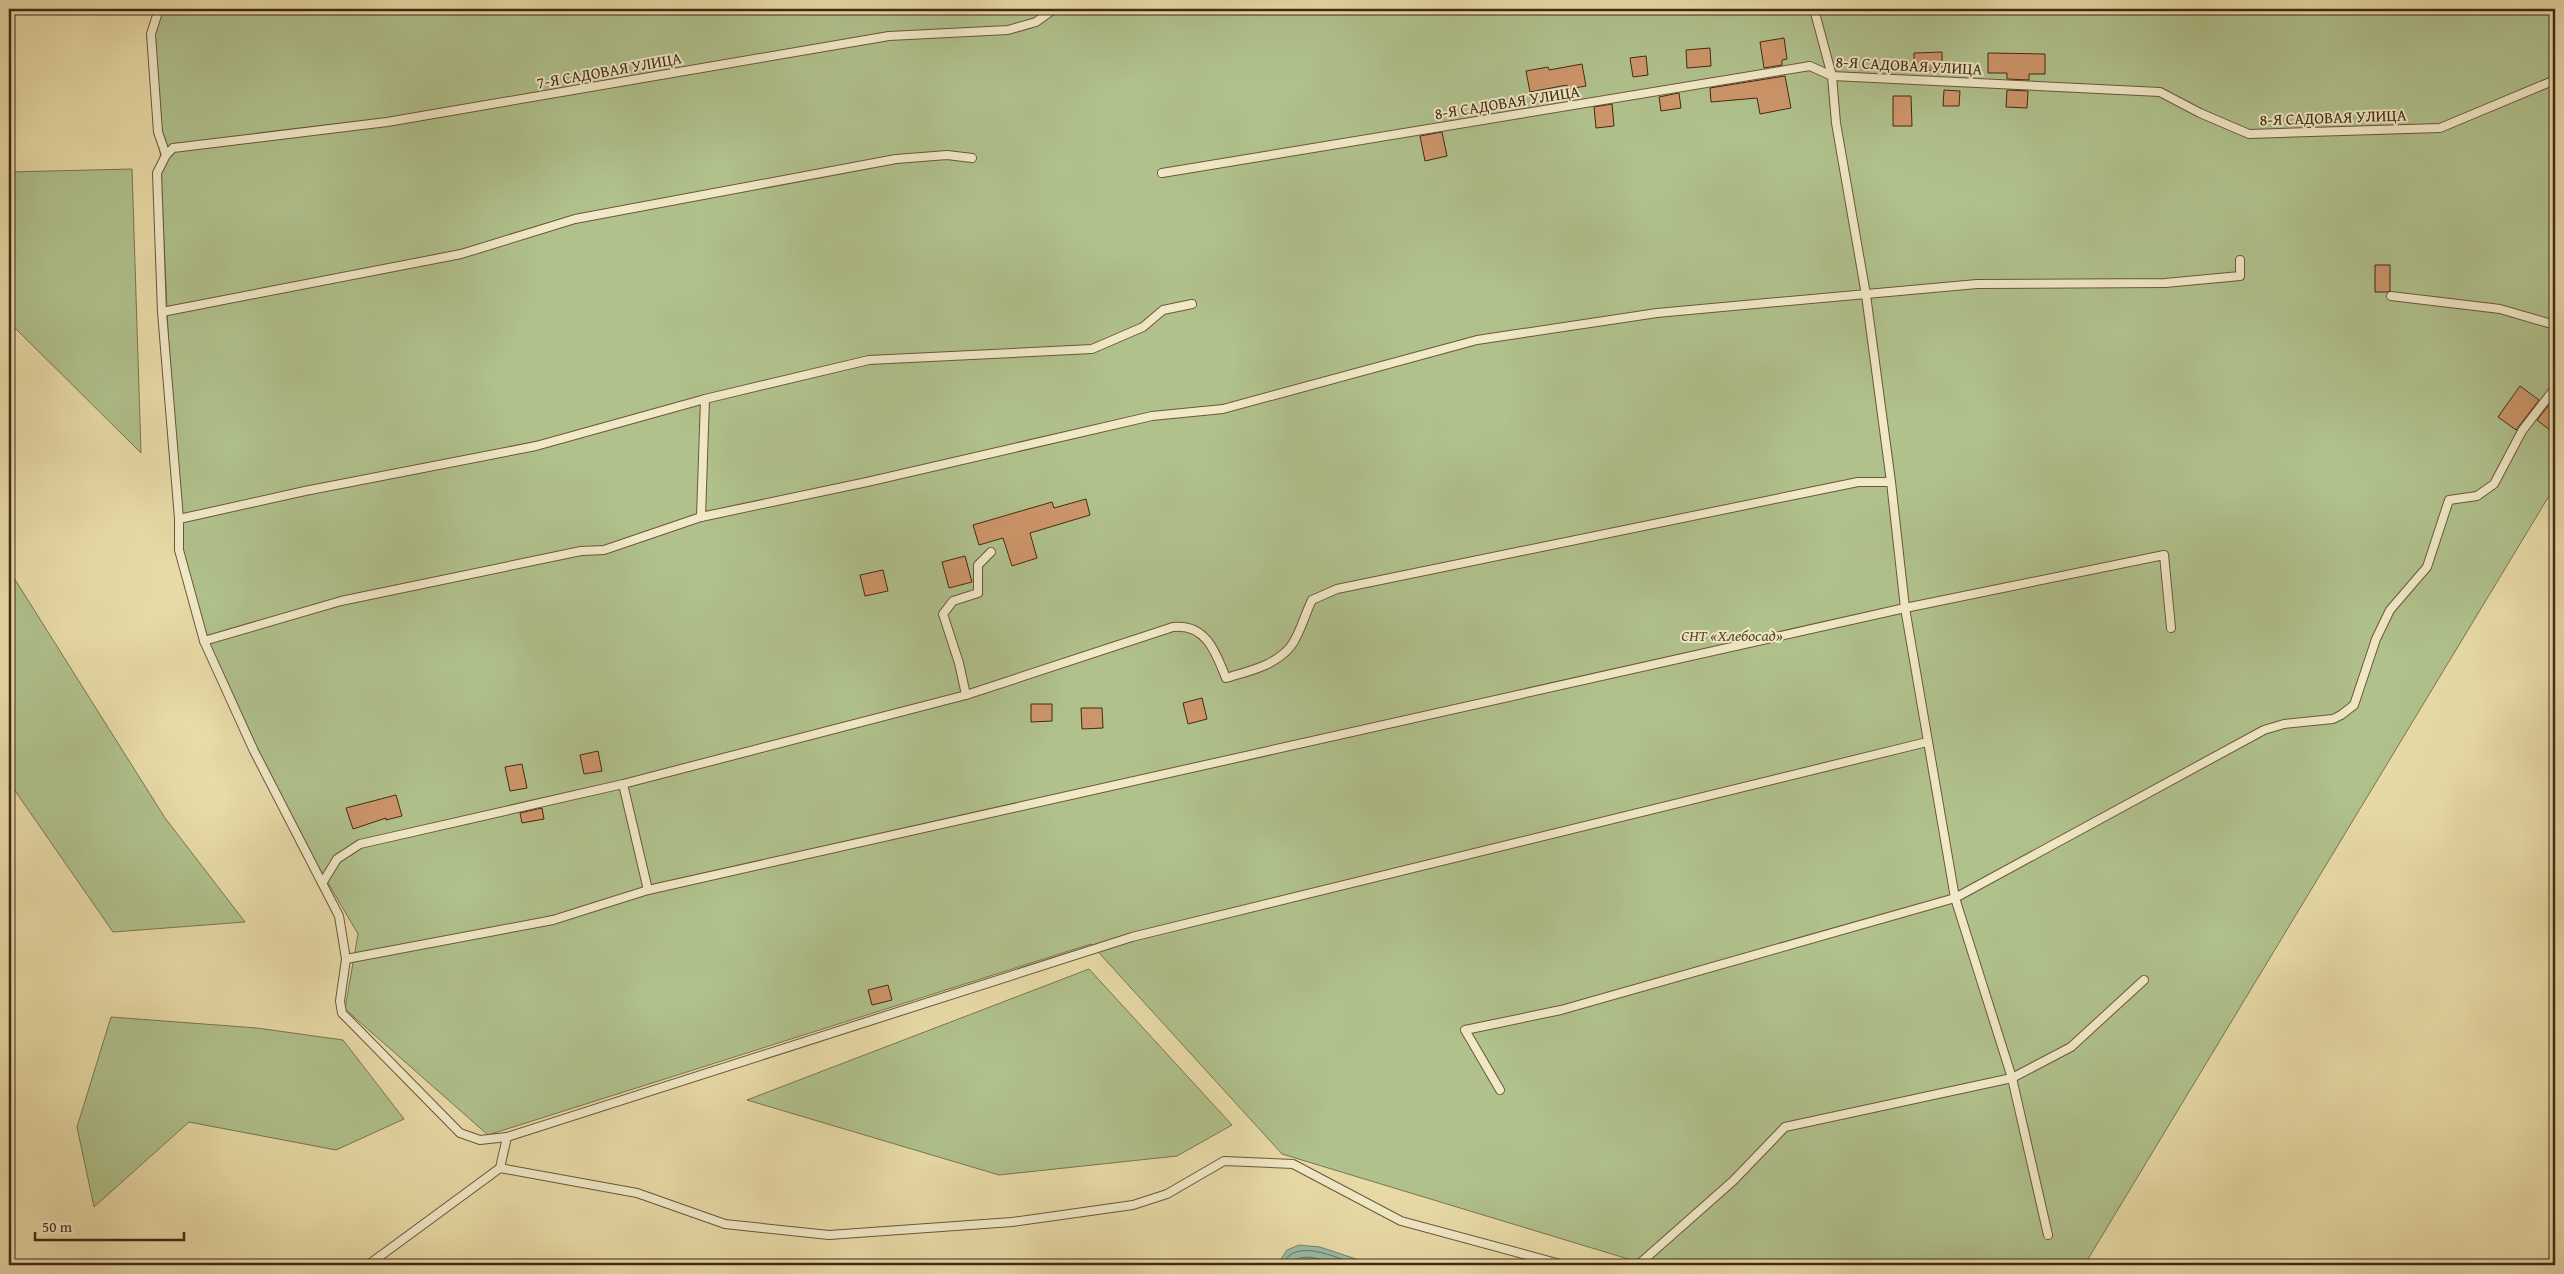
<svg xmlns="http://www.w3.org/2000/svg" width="2564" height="1274" font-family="'Gentium Book Plus',serif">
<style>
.green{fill:#b0c18c;stroke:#7a7550}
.water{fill:#98bba5;stroke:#76816b}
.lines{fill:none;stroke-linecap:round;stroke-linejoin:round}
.shore{stroke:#6e725c;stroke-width:1}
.building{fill:#cd966a;stroke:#432914}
.service-casing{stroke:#6c5639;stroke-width:10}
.service{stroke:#f0e8c6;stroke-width:8}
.labels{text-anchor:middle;stroke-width:4;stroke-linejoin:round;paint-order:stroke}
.street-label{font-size:16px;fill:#432914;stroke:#f0e8c6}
.park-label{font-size:16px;font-style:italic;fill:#59472c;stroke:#f0e8c6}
</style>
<rect width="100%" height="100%" fill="#e8dba8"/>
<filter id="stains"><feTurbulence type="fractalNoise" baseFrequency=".004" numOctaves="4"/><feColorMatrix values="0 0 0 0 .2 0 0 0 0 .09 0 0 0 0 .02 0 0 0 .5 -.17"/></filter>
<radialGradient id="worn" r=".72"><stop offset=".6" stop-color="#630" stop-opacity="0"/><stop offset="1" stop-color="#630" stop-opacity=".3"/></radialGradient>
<g class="green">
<path d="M 156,9 L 2555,9 L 2555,486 L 2088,1259 L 2045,1265 L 1648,1265 L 1282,1154 L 1091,944 L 488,1135 L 345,1009 L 358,934 L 251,752 L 183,577 L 168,332 L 154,12 Z"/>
<path d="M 132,169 L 141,453 L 9,322 L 9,172 Z"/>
<path d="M 9,570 L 165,818 L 245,922 L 113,932 L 9,782 Z"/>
<path d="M 1089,969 L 1232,1125 L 1177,1156 L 999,1175 L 747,1100 Z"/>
<path d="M 111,1017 L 257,1028 L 343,1040 L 404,1119 L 336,1150 L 189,1122 L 94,1207 L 77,1127 Z"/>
</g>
<path class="water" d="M 1299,1245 L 1320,1247 L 1374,1265 L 1277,1265 L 1287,1250 Z"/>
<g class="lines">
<g class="shore">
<path d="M 1282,1265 C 1295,1236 1336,1258 1357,1265"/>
<path d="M 1289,1265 C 1302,1250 1321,1260 1338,1265"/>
</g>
</g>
<g class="building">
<path d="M 1784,38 L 1787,59 L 1782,60 L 1782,65 L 1764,68 L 1760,42 Z"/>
<path d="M 1710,48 L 1711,66 L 1687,68 L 1686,50 Z"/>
<path d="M 1942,52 L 1942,70 L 1914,71 L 1914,53 Z"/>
<path d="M 1988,53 L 2045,54 L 2045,74 L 2029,74 L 2029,80 L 2007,79 L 2007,73 L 1988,73 Z"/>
<path d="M 1646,56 L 1648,75 L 1633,77 L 1630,58 Z"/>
<path d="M 1582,64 L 1586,86 L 1568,89 L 1567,85 L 1530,92 L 1526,71 L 1548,67 L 1549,70 Z"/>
<path d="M 1785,76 L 1791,108 L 1760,114 L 1757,98 L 1711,102 L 1710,88 Z"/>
<path d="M 1944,90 L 1960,91 L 1959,106 L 1943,106 Z"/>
<path d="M 2007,90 L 2028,91 L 2027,108 L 2006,107 Z"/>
<path d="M 1679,93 L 1681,108 L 1661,111 L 1659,97 Z"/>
<path d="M 1893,96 L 1911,96 L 1912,126 L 1893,126 Z"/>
<path d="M 1612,104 L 1614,126 L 1596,128 L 1594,107 Z"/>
<path d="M 1442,132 L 1447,156 L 1425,161 L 1420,136 Z"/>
<path d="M 2375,265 L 2390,265 L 2390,291 L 2387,292 L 2375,292 Z"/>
<path d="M 2520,386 L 2539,400 L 2516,430 L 2498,417 Z"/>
<path d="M 2548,406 L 2555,412 L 2555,434 L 2537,420 Z"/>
<path d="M 1086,499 L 1090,515 L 1030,533 L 1037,558 L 1012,566 L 1003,538 L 979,545 L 973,525 L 1052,502 L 1054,508 Z"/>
<path d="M 965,556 L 972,582 L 949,588 L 942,562 Z"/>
<path d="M 883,570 L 888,591 L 865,596 L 860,575 Z"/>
<path d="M 1202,698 L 1207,719 L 1188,724 L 1183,703 Z"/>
<path d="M 1031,704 L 1052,704 L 1052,721 L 1031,722 Z"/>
<path d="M 1081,708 L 1102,708 L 1103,728 L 1082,729 Z"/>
<path d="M 598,751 L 602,771 L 584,774 L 580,755 Z"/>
<path d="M 522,764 L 527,788 L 510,791 L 505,767 Z"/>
<path d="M 396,795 L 402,816 L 386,820 L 386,818 L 353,829 L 346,808 Z"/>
<path d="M 542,808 L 544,819 L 522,823 L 520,813 Z"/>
<path d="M 888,985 L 892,1000 L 872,1005 L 868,990 Z"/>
</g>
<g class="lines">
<g class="service-casing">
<g id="service">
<path d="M 159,9 L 151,34 L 158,132 L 166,155"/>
<path d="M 1814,9 L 1832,76 L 1836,123 L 1866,295 L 1891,482 L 1905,608 L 1955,898 L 2012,1078 L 2048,1235"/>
<path d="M 1162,173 L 1810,66 L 1832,76 L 2160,92 L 2200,113 L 2249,134 L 2440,128 L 2555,80"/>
<path d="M 2391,296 L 2500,309 L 2555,325"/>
<path d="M 162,312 L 461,254 L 575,219 L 896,159 L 947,155 L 972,158"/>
<path d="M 701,517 L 705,399"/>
<path d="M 179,519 L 305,491 L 536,446 L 705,399 L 869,360 L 1092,349 L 1143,327 L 1163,310 L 1192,304"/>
<path d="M 204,641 L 341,601 L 581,551 L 604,550 L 701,517 L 867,482 L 1152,416 L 1223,409 L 1477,340 L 1657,313 L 1977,284 L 2165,283 L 2240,276 L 2240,260"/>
<path d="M 966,695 L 959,663 L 943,614 L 953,601 L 978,593 L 978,565 L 991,552"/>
<path d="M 623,784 L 648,890"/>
<path d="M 323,882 L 337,859 L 360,844 L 623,784 L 966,695 L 1173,627 C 1206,623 1216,653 1226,678 C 1249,671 1275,666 1291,646 C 1300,634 1305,614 1312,600 L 1337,589 L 1858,482 L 1891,482"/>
<path d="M 346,959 L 553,920 L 648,890 L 1905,608 L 2164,555 L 2171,628"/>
<path d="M 1500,1090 L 1465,1030 L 1561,1010 L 1955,898 L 2264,730 L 2284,724 L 2333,719 L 2341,715 L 2354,705 L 2376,639 L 2390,610 L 2427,567 L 2449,500 L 2477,496 L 2494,484 L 2522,431 L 2555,388"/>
<path d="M 507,1137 L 480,1140 L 460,1133 L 342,1013 L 340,1001 L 346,959 L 339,916 L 254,751 L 204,641 L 179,550 L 179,519 L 162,312 L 157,173 L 166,155 L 173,148 L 387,122 L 889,36 L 1008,30 L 1036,22 L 1054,9"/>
<path d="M 500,1168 L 507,1137 L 1132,937 L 1927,742"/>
<path d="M 368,1265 L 500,1168 L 637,1193 L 725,1224 L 829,1235 L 1012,1222 L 1133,1205 L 1167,1194 L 1224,1161 L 1293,1164 L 1401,1221 L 1564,1265"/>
<path d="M 1638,1265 L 1733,1181 L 1785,1127 L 2012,1078 L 2071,1047 L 2144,980"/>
</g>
</g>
<use href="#service" class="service"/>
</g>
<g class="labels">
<g class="street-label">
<text transform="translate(1909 65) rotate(3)" y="6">8-Я САДОВАЯ УЛИЦА</text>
<text transform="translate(609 70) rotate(-10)" y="6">7-Я САДОВАЯ УЛИЦА</text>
<text transform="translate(1507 102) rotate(-9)" y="6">8-Я САДОВАЯ УЛИЦА</text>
<text transform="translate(2333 117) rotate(-2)" y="6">8-Я САДОВАЯ УЛИЦА</text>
</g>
<g class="park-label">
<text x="1732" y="641">СНТ «Хлебосад»</text>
</g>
</g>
<rect width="2564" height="1274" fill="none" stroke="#e8dba8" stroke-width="30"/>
<rect x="10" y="10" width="2544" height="1254" fill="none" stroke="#432914" stroke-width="2.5"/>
<rect x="15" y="15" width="2534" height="1244" fill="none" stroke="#432914"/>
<path d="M35 1232v8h149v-8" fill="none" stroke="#432914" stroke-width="2.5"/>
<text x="42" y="1232" font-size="15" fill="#432914" stroke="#f0e8c6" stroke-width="4" paint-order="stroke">50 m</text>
<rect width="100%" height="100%" filter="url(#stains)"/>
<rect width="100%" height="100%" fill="url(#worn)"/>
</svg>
